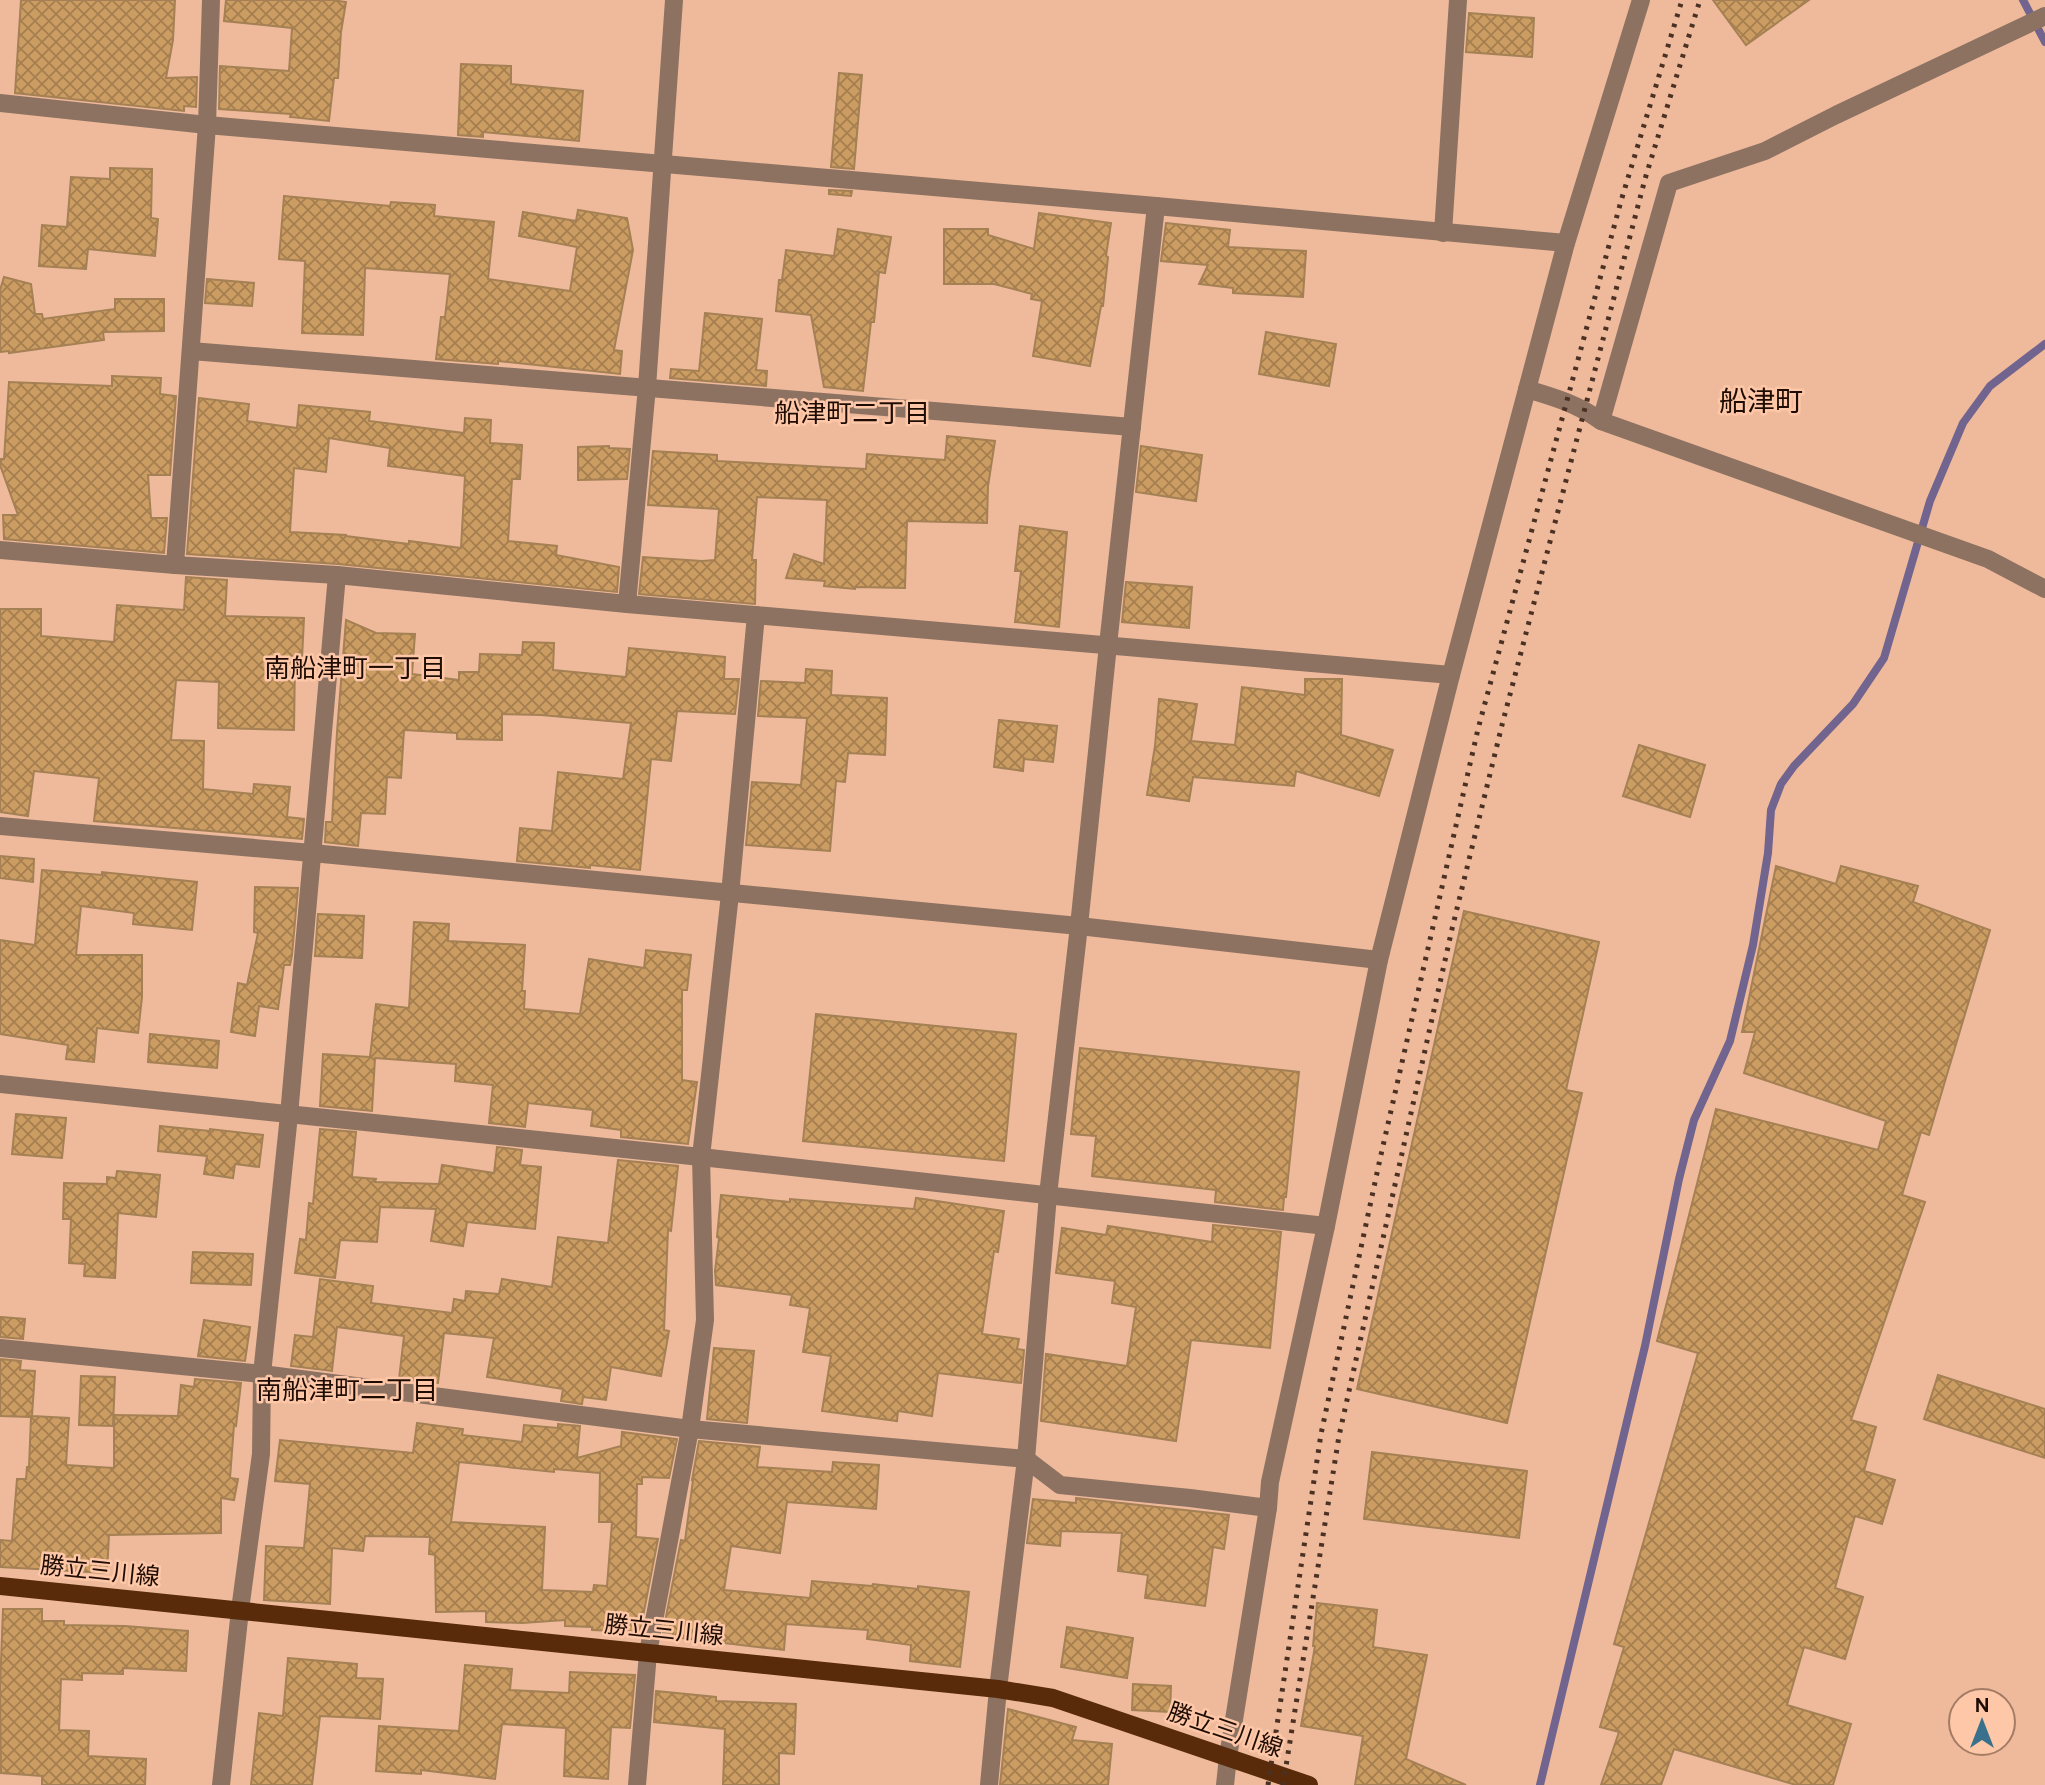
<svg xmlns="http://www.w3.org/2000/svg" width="2045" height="1785" font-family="Figtree,'Noto Sans JP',sans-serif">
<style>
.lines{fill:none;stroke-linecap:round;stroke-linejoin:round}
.stream{stroke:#71648e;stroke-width:8}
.building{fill:url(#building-cross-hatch);stroke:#a48054;stroke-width:2;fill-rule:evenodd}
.minor{stroke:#8d7262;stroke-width:18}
.major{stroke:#592b0a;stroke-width:18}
.rail{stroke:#4a3123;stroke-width:5;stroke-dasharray:3.5 7;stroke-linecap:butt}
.labels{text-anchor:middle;stroke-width:5;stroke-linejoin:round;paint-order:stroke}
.street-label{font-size:24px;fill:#1e0c03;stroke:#fdc7a8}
.neighbourhood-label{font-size:26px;fill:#1e0c03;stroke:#fdc7a8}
.quarter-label{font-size:28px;fill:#1e0c03;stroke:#fdc7a8}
</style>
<defs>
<pattern id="building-cross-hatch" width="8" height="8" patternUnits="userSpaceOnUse" patternTransform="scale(1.75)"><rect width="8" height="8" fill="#cc9d62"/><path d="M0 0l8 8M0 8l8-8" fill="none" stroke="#a57e4f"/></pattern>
</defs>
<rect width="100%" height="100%" fill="#efba9b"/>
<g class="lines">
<g class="stream">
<path d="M 2023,0 L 2045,42"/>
<path d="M 1540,1785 L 1645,1346 L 1679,1179 L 1694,1120 L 1730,1041 L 1753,945 L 1768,853 L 1771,810 L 1781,784 L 1794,766 L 1853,704 L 1884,658 L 1930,501 L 1963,423 L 1990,386 L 2045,344"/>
</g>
</g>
<g class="building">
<path d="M 21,0 L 175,0 L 173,40 L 166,78 L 197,77 L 196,107 L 184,106 L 184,111 L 15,93 Z"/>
<path d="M 226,0 L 332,0 L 346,2 L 341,32 L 338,78 L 334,78 L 329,121 L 290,117 L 291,114 L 219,109 L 220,66 L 289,71 L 292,28 L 224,21 Z"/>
<path d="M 1713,0 L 1809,0 L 1746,45 Z"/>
<path d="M 1469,13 L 1534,18 L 1532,57 L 1466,52 Z"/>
<path d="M 461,64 L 511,66 L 511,84 L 583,91 L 579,141 L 483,132 L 483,137 L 458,135 Z"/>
<path d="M 839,73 L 862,75 L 854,169 L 831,167 Z"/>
<path d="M 110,168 L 152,169 L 151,218 L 158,219 L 155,256 L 88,249 L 86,269 L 39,266 L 42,225 L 67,227 L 71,177 L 110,179 Z"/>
<path d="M 829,190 L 852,191 L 851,196 L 829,194 Z"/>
<path d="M 284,196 L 390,206 L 391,202 L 435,205 L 434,216 L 494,222 L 488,279 L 570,291 L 577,247 L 519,236 L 523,212 L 576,221 L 578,210 L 627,218 L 633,250 L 614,350 L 622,351 L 620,374 L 498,361 L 498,364 L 436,359 L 441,317 L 445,317 L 450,274 L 365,268 L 363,335 L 302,333 L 305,261 L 279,259 Z"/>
<path d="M 1039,213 L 1111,223 L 1106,256 L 1108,257 L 1103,306 L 1101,306 L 1090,366 L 1033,356 L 1042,301 L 1031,299 L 1032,294 L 994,284 L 944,284 L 944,229 L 988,229 L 988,235 L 1034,249 Z"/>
<path d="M 1166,223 L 1230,230 L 1228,247 L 1306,251 L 1303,297 L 1233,293 L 1233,288 L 1199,284 L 1208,265 L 1161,261 Z"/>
<path d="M 838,229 L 891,237 L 885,273 L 879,272 L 874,322 L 871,322 L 863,391 L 824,387 L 811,315 L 776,311 L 779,280 L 782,280 L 786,250 L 834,256 Z"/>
<path d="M 4,277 L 31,284 L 35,314 L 42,314 L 43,319 L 115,309 L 115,299 L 164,299 L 164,331 L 103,332 L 104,340 L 9,353 L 9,351 L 0,352 L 0,290 Z"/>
<path d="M 207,279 L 254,283 L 252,306 L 205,303 Z"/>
<path d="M 705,313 L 762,319 L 756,370 L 767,371 L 766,386 L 670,378 L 671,369 L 699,371 Z"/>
<path d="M 1266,332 L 1336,344 L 1329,386 L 1259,374 Z"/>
<path d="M 112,376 L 161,378 L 160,394 L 176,396 L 170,475 L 148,475 L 151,518 L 167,518 L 164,553 L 4,539 L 3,515 L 18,515 L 0,465 L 0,459 L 4,459 L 9,382 L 112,386 Z"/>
<path d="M 199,398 L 249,404 L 247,421 L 297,428 L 299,405 L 370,412 L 369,421 L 464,433 L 465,418 L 491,420 L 490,443 L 522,445 L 520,479 L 512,479 L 508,541 L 557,546 L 556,555 L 619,567 L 617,592 L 338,564 L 187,554 ZM 329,438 L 390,448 L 388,466 L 465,476 L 461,548 L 409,541 L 409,544 L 346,536 L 346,535 L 290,532 L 294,468 L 326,472 Z"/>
<path d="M 947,436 L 995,441 L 988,486 L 987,523 L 907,521 L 905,588 L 855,587 L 855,589 L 824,586 L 825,581 L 786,578 L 794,554 L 824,564 L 827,500 L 757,497 L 752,560 L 756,560 L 755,604 L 639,594 L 643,557 L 702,561 L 715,560 L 719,509 L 648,505 L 653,451 L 717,455 L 717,461 L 866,469 L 867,454 L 945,460 Z"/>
<path d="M 609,446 L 609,448 L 630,449 L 627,479 L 578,480 L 578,447 Z"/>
<path d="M 1141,446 L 1202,455 L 1196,501 L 1136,492 Z"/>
<path d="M 1020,526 L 1067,532 L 1059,627 L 1015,622 L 1021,571 L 1015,571 Z"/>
<path d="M 186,577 L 227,580 L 225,616 L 304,618 L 302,659 L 295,659 L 294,730 L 218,728 L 219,682 L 176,680 L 171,740 L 204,741 L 203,789 L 253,794 L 254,784 L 290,787 L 287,817 L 304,819 L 302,839 L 94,821 L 99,778 L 34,771 L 28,816 L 0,812 L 0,609 L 41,609 L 41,636 L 114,642 L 117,605 L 184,610 Z"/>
<path d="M 1126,582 L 1192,587 L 1189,628 L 1122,622 Z"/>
<path d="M 346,620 L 376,633 L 415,634 L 412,674 L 459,680 L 459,672 L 479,672 L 480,654 L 522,655 L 523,642 L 554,643 L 553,670 L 626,677 L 629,648 L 725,657 L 724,679 L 739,679 L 735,714 L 677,711 L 671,761 L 651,759 L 640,870 L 590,865 L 590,868 L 517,861 L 520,828 L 552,831 L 558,772 L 623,779 L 631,723 L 541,715 L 502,714 L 502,740 L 457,739 L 457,733 L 404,730 L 401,778 L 387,777 L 385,814 L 361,813 L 358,846 L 325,842 L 326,822 L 332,822 L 337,732 Z"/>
<path d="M 806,669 L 832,671 L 831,695 L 887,698 L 885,755 L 848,753 L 845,782 L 836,781 L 830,851 L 746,845 L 752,782 L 801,785 L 807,718 L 758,716 L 761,681 L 805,683 Z"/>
<path d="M 1305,679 L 1342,679 L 1341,735 L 1393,750 L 1379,796 L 1296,771 L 1294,786 L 1193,777 L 1189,801 L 1147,795 L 1155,746 L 1159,699 L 1197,704 L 1191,741 L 1235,745 L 1242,687 L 1305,695 Z"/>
<path d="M 999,720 L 1057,726 L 1053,762 L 1024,759 L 1023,771 L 994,767 Z"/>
<path d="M 1639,745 L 1705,765 L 1690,817 L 1623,796 Z"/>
<path d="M 0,856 L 34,859 L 33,882 L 0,878 Z"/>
<path d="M 1776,866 L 1836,884 L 1841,866 L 1918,886 L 1913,902 L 1990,930 L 1929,1135 L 1921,1132 L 1902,1195 L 1925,1202 L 1851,1420 L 1876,1427 L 1864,1471 L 1895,1480 L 1882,1524 L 1855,1516 L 1835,1588 L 1863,1597 L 1845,1659 L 1804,1647 L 1787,1705 L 1851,1724 L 1833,1785 L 1796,1785 L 1674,1749 L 1661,1785 L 1601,1785 L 1619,1732 L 1600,1727 L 1624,1647 L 1614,1644 L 1698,1353 L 1657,1341 L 1716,1109 L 1878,1150 L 1886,1121 L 1744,1073 L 1755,1032 L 1742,1032 Z"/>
<path d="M 42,870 L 102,875 L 102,872 L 197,882 L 192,930 L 133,924 L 134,913 L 81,906 L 76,955 L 142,955 L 142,997 L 138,1033 L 97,1028 L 94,1062 L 66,1059 L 68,1045 L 0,1034 L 0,940 L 35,945 Z"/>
<path d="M 255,887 L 298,888 L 292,955 L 290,965 L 284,965 L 278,1009 L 259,1006 L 255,1036 L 231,1032 L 238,983 L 247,985 L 258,933 L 254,932 Z"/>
<path d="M 1464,911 L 1599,942 L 1566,1090 L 1582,1093 L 1507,1423 L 1357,1389 Z"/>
<path d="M 318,914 L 364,916 L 362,958 L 315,956 Z"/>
<path d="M 414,922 L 449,924 L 448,941 L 525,945 L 522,991 L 525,991 L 524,1009 L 580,1014 L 589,959 L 644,968 L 646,950 L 691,955 L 687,990 L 682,990 L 682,1080 L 697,1082 L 688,1144 L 621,1137 L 621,1130 L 591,1126 L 593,1110 L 528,1103 L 525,1127 L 489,1123 L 493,1085 L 455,1081 L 456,1064 L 375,1058 L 372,1111 L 320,1106 L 323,1054 L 370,1057 L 376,1004 L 409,1008 Z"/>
<path d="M 816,1014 L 1016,1034 L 1004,1161 L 803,1141 Z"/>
<path d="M 150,1034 L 219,1041 L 217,1068 L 148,1062 Z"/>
<path d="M 1080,1048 L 1299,1072 L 1286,1197 L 1284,1197 L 1283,1210 L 1215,1202 L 1216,1190 L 1092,1176 L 1096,1136 L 1071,1134 Z"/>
<path d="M 16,1114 L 66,1118 L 62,1158 L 12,1154 Z"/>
<path d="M 160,1126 L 210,1131 L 210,1129 L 263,1135 L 259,1167 L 235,1164 L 233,1178 L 204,1174 L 207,1156 L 158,1151 Z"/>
<path d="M 320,1129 L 356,1132 L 352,1177 L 376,1179 L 375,1182 L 439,1184 L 442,1165 L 494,1173 L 497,1147 L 522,1150 L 520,1165 L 541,1167 L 535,1229 L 467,1222 L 463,1246 L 431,1241 L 436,1209 L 380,1207 L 377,1242 L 340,1240 L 335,1278 L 295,1273 L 300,1239 L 306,1240 L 309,1203 L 313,1204 Z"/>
<path d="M 618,1160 L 678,1166 L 671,1231 L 668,1230 L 664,1330 L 669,1331 L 661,1376 L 611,1367 L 606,1400 L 583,1397 L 582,1404 L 561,1401 L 563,1389 L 487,1377 L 494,1338 L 444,1333 L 438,1383 L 399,1379 L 404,1336 L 337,1327 L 332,1371 L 291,1366 L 295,1335 L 313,1337 L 320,1279 L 373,1286 L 371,1303 L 452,1313 L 454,1299 L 465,1301 L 466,1291 L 499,1294 L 502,1279 L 552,1287 L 558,1237 L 608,1243 Z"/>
<path d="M 117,1171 L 160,1175 L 156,1217 L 118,1213 L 115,1278 L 84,1276 L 85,1264 L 69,1263 L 71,1219 L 63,1219 L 64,1183 L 107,1184 L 107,1177 L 116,1178 Z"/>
<path d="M 721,1195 L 790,1202 L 790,1199 L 914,1209 L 916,1198 L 1004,1211 L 998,1252 L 994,1251 L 982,1334 L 1019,1339 L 1017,1349 L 1024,1350 L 1021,1383 L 938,1373 L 932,1416 L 898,1411 L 897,1421 L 822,1411 L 831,1356 L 803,1352 L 810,1308 L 790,1305 L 792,1295 L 716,1285 L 715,1271 L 719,1238 L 717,1237 Z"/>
<path d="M 1213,1225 L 1281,1232 L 1270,1348 L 1191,1340 L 1176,1441 L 1041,1421 L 1046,1354 L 1127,1366 L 1136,1307 L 1112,1303 L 1115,1281 L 1056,1273 L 1062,1228 L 1106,1235 L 1108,1226 L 1212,1242 Z"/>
<path d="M 193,1252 L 253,1254 L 251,1285 L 191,1283 Z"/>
<path d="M 1,1317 L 25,1319 L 23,1339 L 0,1337 Z"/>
<path d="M 204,1320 L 250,1327 L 245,1361 L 198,1356 Z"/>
<path d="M 714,1348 L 754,1351 L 747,1423 L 707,1419 Z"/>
<path d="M 0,1359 L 21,1361 L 20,1370 L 35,1371 L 32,1416 L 69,1418 L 66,1465 L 114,1468 L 114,1415 L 178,1416 L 181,1385 L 194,1387 L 195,1379 L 241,1383 L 236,1426 L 234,1425 L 230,1478 L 238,1479 L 234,1500 L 221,1498 L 221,1533 L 109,1535 L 107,1573 L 0,1567 L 0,1540 L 12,1541 L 17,1479 L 26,1479 L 27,1467 L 29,1467 L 31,1417 L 0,1416 Z"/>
<path d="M 1938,1375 L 2045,1409 L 2045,1458 L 1924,1419 Z"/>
<path d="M 81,1376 L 115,1377 L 113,1426 L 79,1425 Z"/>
<path d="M 417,1423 L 463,1429 L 462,1435 L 522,1442 L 524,1425 L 558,1428 L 558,1424 L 580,1426 L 577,1458 L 621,1446 L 622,1432 L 677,1439 L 669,1478 L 642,1477 L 642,1484 L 637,1484 L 636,1537 L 658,1539 L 640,1632 L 592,1630 L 592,1627 L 565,1626 L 565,1620 L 522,1623 L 486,1622 L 486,1611 L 436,1612 L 435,1555 L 429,1554 L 430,1537 L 365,1536 L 363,1551 L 332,1548 L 330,1604 L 264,1600 L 266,1546 L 304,1548 L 310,1484 L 275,1481 L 280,1440 L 413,1453 ZM 459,1462 L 554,1472 L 554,1469 L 600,1473 L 599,1522 L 612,1522 L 607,1586 L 594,1585 L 593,1592 L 542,1590 L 545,1527 L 451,1522 Z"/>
<path d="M 699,1441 L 760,1447 L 757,1467 L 832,1472 L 833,1462 L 879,1465 L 876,1509 L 787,1502 L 780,1553 L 731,1546 L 724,1590 L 810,1598 L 812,1581 L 872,1586 L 873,1584 L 918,1589 L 918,1586 L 969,1592 L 960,1667 L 910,1661 L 911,1645 L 867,1639 L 868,1630 L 786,1624 L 784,1650 L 672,1637 L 673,1633 L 663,1632 L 681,1540 L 685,1541 L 693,1480 L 692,1480 Z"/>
<path d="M 1372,1452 L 1527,1471 L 1519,1538 L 1364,1519 Z"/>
<path d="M 1076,1498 L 1229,1515 L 1224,1549 L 1213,1547 L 1205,1606 L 1145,1598 L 1148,1575 L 1118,1571 L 1122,1533 L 1061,1531 L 1060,1546 L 1027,1543 L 1033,1499 L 1076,1503 Z"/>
<path d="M 1317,1603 L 1377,1610 L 1373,1647 L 1427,1655 L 1406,1759 L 1466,1785 L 1355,1785 L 1363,1736 L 1301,1726 L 1315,1646 L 1313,1646 Z"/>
<path d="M 3,1609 L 42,1609 L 42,1621 L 64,1621 L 64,1625 L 125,1626 L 188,1631 L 186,1671 L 123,1668 L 123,1674 L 82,1673 L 82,1680 L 61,1679 L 59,1730 L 89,1731 L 88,1756 L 146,1759 L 145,1785 L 42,1785 L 42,1776 L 1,1773 L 0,1688 Z"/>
<path d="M 1067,1627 L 1133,1638 L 1127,1678 L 1061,1667 Z"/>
<path d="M 288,1658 L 357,1664 L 356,1678 L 383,1679 L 380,1719 L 320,1716 L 312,1785 L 251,1785 L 259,1713 L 283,1716 Z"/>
<path d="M 465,1665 L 512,1669 L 510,1690 L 569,1693 L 570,1672 L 635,1675 L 630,1728 L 611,1727 L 608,1779 L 564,1776 L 566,1728 L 502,1724 L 495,1779 L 421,1770 L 421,1774 L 376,1771 L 379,1726 L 459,1731 Z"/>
<path d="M 1133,1684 L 1171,1686 L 1170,1712 L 1132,1710 Z"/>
<path d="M 656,1691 L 716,1697 L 716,1701 L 796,1704 L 794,1754 L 779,1753 L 779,1785 L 723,1785 L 725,1729 L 654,1722 Z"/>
<path d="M 1008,1709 L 1076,1727 L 1072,1740 L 1112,1744 L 1108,1785 L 1000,1785 Z"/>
</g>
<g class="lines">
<g class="minor">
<path d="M 2045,16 L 1836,115 L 1765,151 L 1669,183 L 1601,421 L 1988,559 L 2045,589"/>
<path d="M 0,103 L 207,125 L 1156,206 L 1566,243"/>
<path d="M 1443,233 L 1458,0"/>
<path d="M 191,351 L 1132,427"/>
<path d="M 1527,389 C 1554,397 1578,404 1601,421"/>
<path d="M 0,550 L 175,565 L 337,575 L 627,604 L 1451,675"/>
<path d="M 175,565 L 207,125 L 211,0"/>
<path d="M 627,604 L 647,387 L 674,0"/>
<path d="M 0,826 L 312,853 L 1079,926 L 1379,960"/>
<path d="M 0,1084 L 701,1157 L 1326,1226"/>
<path d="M 0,1348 L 262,1374 L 690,1429 L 1026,1459 L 1060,1485 L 1190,1498 L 1268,1508"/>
<path d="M 221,1785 L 240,1610 L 261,1454 L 262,1374 L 289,1115 L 337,575"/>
<path d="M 637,1785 L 648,1653 L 690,1429 L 705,1320 L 701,1157 L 730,894 L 756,615"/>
<path d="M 989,1785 L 998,1689 L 1026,1459 L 1048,1195 L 1079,926 L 1108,645 L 1156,206"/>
<path d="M 1225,1785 L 1228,1757 L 1268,1508 L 1270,1482 L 1326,1226 L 1379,960 L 1451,675 L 1566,243 L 1641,0"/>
</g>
<path class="major" d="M 0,1586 L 998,1689 L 1053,1698 L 1309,1785"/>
<g class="rail">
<path d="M 1268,1785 L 1321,1434 L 1380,1159 L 1478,729 L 1621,201 L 1682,0"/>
<path d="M 1283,1785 L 1339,1436 L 1452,929 L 1502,725 L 1645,179 L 1700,0"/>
</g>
</g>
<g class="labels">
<g class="street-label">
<text transform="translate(100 1571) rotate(6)" y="8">勝立三川線</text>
<text transform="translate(664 1630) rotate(6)" y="8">勝立三川線</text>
<text transform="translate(1225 1730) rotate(19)" y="8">勝立三川線</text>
</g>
<g class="neighbourhood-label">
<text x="852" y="422">船津町二丁目</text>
<text x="355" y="677">南船津町一丁目</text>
<text x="347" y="1399">南船津町二丁目</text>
</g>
<g class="quarter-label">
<text x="1761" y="411">船津町</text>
</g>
</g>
<g transform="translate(1982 1722)"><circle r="33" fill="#fdc7a8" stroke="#a47c66" stroke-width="2"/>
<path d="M0-5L12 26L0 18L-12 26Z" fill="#39708b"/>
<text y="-10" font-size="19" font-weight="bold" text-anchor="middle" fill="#1e0c03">N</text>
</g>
</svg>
